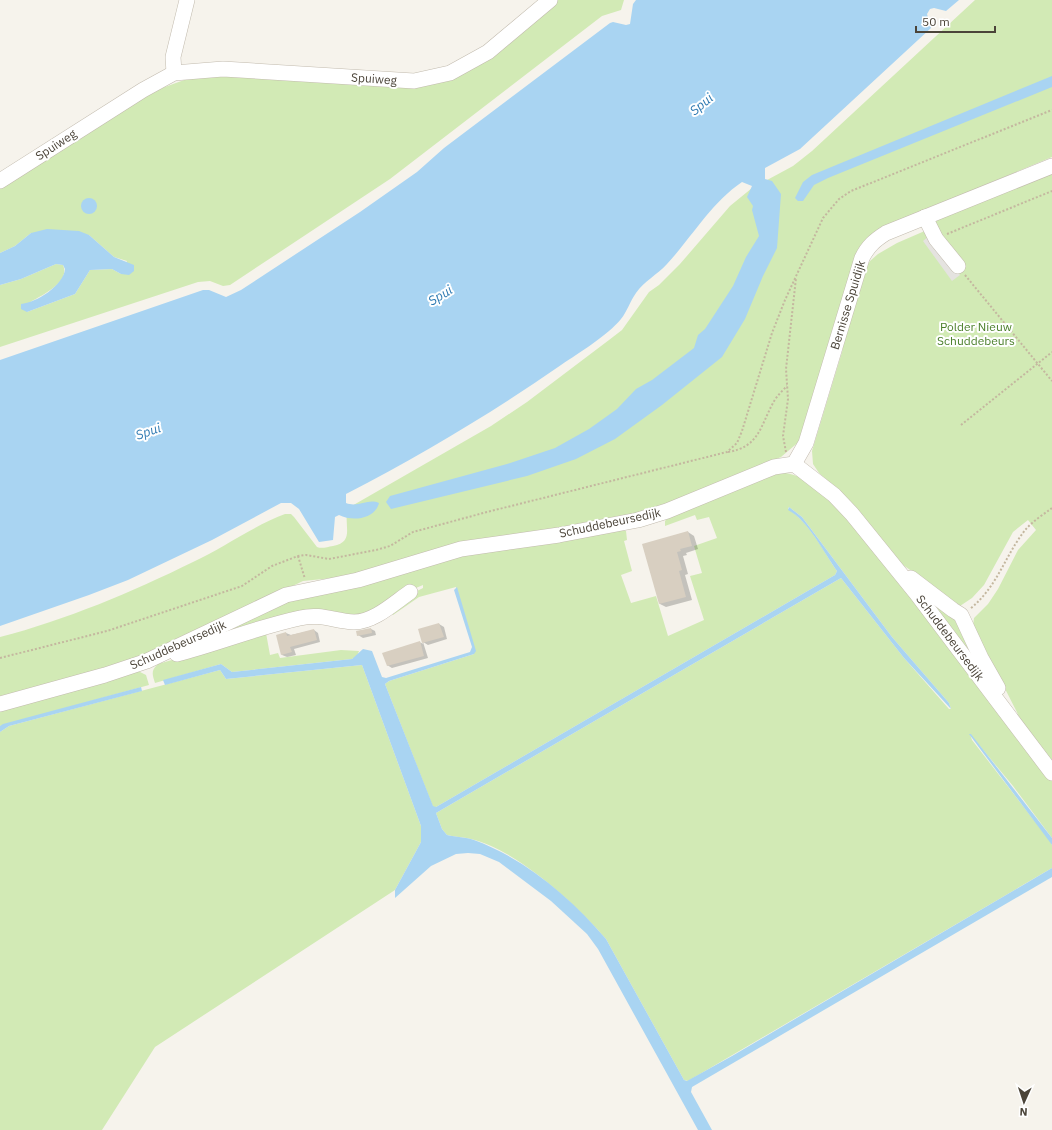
<svg xmlns="http://www.w3.org/2000/svg" width="1052" height="1130" font-family="'IBM Plex Sans',sans-serif">
<style>
.green{fill:#d2eab5}
.parking{fill:#e5e3e0}
.water{fill:#a9d4f2}
.shadow{fill:#0003}
.building{fill:#d8cfc1}
.lines{fill:none;stroke-linecap:round;stroke-linejoin:round}
.minor-casing{stroke:#c2bbae;stroke-width:16}
.path{stroke:#c4b79f;stroke-width:2;stroke-dasharray:2 2;stroke-linecap:butt}
.minor{stroke:#fff;stroke-width:15}
.labels{text-anchor:middle;stroke-width:4;stroke-linejoin:round;paint-order:stroke}
.street-label{font-size:12px;fill:#4b4439;stroke:#fff}
.park-label{font-size:12px;fill:#4a7f2a;stroke:#fff}
.water-label{font-size:13px;font-style:italic;fill:#2e7ab2;stroke:#fff}
</style>
<rect width="100%" height="100%" fill="#f6f3ec"/>
<g class="green">
<path d="M 558,0 L 624,0 L 621,10 L 602,16 L 390,179 L 230,285 L 223,286 L 210,281 L 198,282 L 0,347 L 0,285 L 21,279 L 56,264 L 63,265 C 71,283 40,296 29,303 L 27,312 L 75,294 L 90,270 L 112,269 L 121,274 L 127,261 L 114,257 L 89,235 L 31,233 L 15,246 L 0,253 L 0,184 L 151,92 L 187,79 L 210,74 L 411,85 L 500,47 Z"/>
<path d="M 975,0 L 1052,0 L 1052,157 L 882,228 C 864,238 862,245 853,263 L 801,440 L 781,457 L 671,506 L 343,577 L 303,581 L 147,657 L 0,698 L 0,637 C 66,620 132,592 193,562 C 223,548 255,525 285,514 L 291,514 L 294,517 L 317,547 C 322,549 327,547 333,546 C 358,542 340,520 350,507 L 491,426 L 527,402 L 609,340 L 622,330 L 649,292 L 659,285 L 680,264 L 730,206 L 752,188 L 793,166 L 812,151 Z"/>
<path d="M 1052,170 L 1052,764 L 1026,730 L 973,626 L 974,618 L 988,604 L 998,589 L 1018,550 L 1036,530 L 1028,520 L 1013,532 L 984,585 L 972,598 L 960,606 L 899,562 L 845,496 L 819,473 L 813,464 L 812,451 L 842,352 L 848,321 L 863,273 L 870,261 L 878,254 L 897,243 L 927,230 L 918,214 Z"/>
<path d="M 779,472 C 810,475 826,495 849,515 L 1052,776 L 1052,838 L 1013,786 L 970,734 L 972,740 L 1050,841 L 1052,845 L 1052,868 L 688,1081 L 684,1080 L 606,939 C 577,905 516,849 471,839 C 463,837 455,837 447,835 L 442,829 L 436,813 L 841,578 L 904,658 L 949,709 L 951,709 L 949,703 L 892,637 L 802,517 L 789,507 L 788,509 C 810,523 823,551 837,571 L 835,575 L 436,807 L 433,807 L 385,684 L 389,681 L 474,654 L 467,623 L 456,587 L 419,597 L 393,615 L 389,609 L 409,595 L 423,588 L 423,585 L 404,593 L 364,618 L 319,613 L 177,650 L 287,600 L 437,561 L 617,528 L 626,531 L 627,540 L 624,541 L 632,571 L 621,575 L 631,603 L 656,596 L 668,636 L 704,620 L 690,576 L 702,573 L 694,546 L 717,538 L 709,517 L 697,520 L 695,515 L 665,526 L 665,521 L 671,514 Z"/>
<path d="M 906,575 L 954,614 L 1000,695 Z"/>
<path d="M 266,633 L 270,655 L 278,653 L 280,658 L 341,650 L 359,651 L 357,656 L 352,659 L 232,672 L 221,664 L 155,683 C 152,674 151,670 158,664 Z"/>
<path d="M 362,665 L 421,826 L 421,842 L 395,890 L 155,1047 L 102,1130 L 0,1130 L 0,732 L 9,726 L 220,670 L 226,679 Z"/>
<path d="M 136,670 L 146,675 L 149,685 L 0,726 L 0,708 Z"/>
</g>
<path class="parking" d="M 930,235 L 960,275 L 952,281 L 923,241 Z"/>
<g class="water">
<path d="M 636,0 L 959,0 L 946,11 L 934,8 L 930,9 L 927,14 L 931,28 L 800,149 L 765,168 L 765,179 L 772,181 L 781,194 L 777,248 L 763,276 L 745,319 L 722,357 L 662,405 L 615,439 L 576,459 L 527,476 L 391,509 L 386,502 L 390,496 L 507,464 L 555,448 L 589,429 L 617,409 L 636,389 L 652,380 L 694,348 L 698,335 L 705,329 L 733,286 L 746,257 L 759,236 L 752,210 L 753,206 L 747,197 L 752,186 L 742,182 C 711,203 692,237 667,264 C 657,275 644,281 636,293 C 630,301 627,312 621,319 C 607,336 580,352 561,365 C 492,413 421,455 346,494 L 346,503 C 358,508 368,498 379,503 C 375,519 353,522 339,515 L 335,517 L 333,540 L 319,542 L 299,509 L 291,503 L 281,503 L 212,540 L 128,580 L 89,595 L 0,626 L 0,360 L 203,290 L 209,290 L 226,297 L 241,290 L 360,212 L 417,172 L 444,148 L 610,23 L 613,22 L 626,25 L 630,24 L 633,4 Z"/>
<path d="M 1052,76 L 1052,87 L 828,178 L 814,185 L 803,201 L 798,201 L 795,198 L 803,182 L 812,175 Z"/>
<circle cx="89" cy="206" r="8"/>
<path d="M 47,229 L 79,231 L 89,235 L 114,257 L 134,265 L 134,271 L 129,275 L 121,274 L 112,269 L 90,270 L 75,294 L 27,312 L 21,309 L 21,304 C 36,303 64,285 65,269 L 63,265 L 56,264 L 21,279 L 0,285 L 0,253 L 15,246 L 31,233 Z"/>
<path d="M 789,507 L 802,517 L 892,637 L 949,703 L 951,709 L 904,658 L 841,578 L 436,813 L 442,829 L 447,835 C 456,837 466,837 474,840 C 526,859 571,898 606,939 L 684,1080 L 687,1081 L 732,1056 L 1052,868 L 1052,877 L 692,1087 L 691,1092 L 712,1130 L 698,1130 L 598,949 L 587,934 L 551,901 L 499,862 L 480,854 L 468,853 L 456,854 L 431,866 L 395,898 L 395,890 L 421,842 L 421,826 L 362,665 L 226,679 L 220,670 L 165,685 L 163,680 L 221,664 L 232,672 L 352,659 L 363,649 L 372,651 L 382,677 L 386,678 L 470,652 L 472,647 L 454,590 L 457,587 L 476,651 L 474,654 L 389,681 L 385,684 L 433,806 L 436,807 L 835,575 L 837,571 C 824,553 808,520 788,510 Z"/>
<path d="M 141,687 L 142,691 L 9,726 L 0,732 L 0,726 L 3,724 Z"/>
<path d="M 969,734 L 971,734 L 1052,838 L 1052,845 Z"/>
</g>
<g class="shadow">
<path d="M 688,532 L 694,536 L 698,549 L 686,553 L 687,555 L 683,556 L 688,574 L 685,575 L 692,600 L 666,607 L 660,604 L 643,545 Z"/>
<path d="M 439,624 L 444,627 L 447,639 L 428,645 L 423,642 L 428,658 L 392,668 L 387,665 L 419,642 L 424,644 L 419,630 Z"/>
<path d="M 371,629 L 375,631 L 376,635 L 363,638 L 358,635 Z"/>
<path d="M 314,630 L 318,633 L 320,642 L 294,649 L 296,655 L 287,657 L 282,655 L 286,633 L 291,635 Z"/>
</g>
<g class="building">
<path d="M 688,531 L 692,546 L 680,549 L 681,551 L 677,552 L 682,570 L 679,571 L 686,597 L 659,604 L 642,544 Z"/>
<path d="M 439,623 L 444,637 L 422,643 L 418,629 Z"/>
<path d="M 371,628 L 372,633 L 357,636 L 356,631 Z"/>
<path d="M 314,629 L 317,640 L 290,647 L 292,652 L 281,655 L 276,635 L 286,632 L 287,636 Z"/>
<path d="M 420,641 L 424,656 L 387,666 L 382,653 Z"/>
</g>
<g class="lines">
<g class="minor-casing">
<g id="minor">
<path d="M 174,73 L 173,57 L 187,0"/>
<path d="M 0,181 L 143,90 L 174,73 L 223,69 L 414,81 L 450,73 L 488,52 L 550,0"/>
<path d="M 925,217 L 936,239 L 958,266"/>
<path d="M 794,464 L 806,443 L 862,258 C 868,246 875,240 886,233 L 1052,166"/>
<path d="M 911,578 L 953,610 L 961,615 L 981,658 L 998,688"/>
<path d="M 177,654 C 219,643 258,627 300,618 C 321,613 334,621 354,622 C 374,622 394,603 410,592"/>
<path d="M 0,704 L 105,675 L 147,661 L 286,595 L 358,580 L 461,549 L 559,535 L 638,520 L 667,511 L 774,467 L 794,464 L 834,495 L 852,514 L 916,593 L 1052,773"/>
</g>
</g>
<g class="path">
<path d="M 947,234 L 1052,191"/>
<path d="M 965,275 L 1052,381"/>
<path d="M 961,425 L 1052,352"/>
<path d="M 728,452 C 759,447 760,427 773,403 C 776,397 782,391 787,386"/>
<path d="M 786,452 L 783,436 L 788,399 L 786,369 L 796,278"/>
<path d="M 298,556 L 305,579"/>
<path d="M 971,608 C 998,586 1005,555 1026,529 C 1033,521 1044,514 1052,508"/>
<path d="M 0,658 L 107,631 L 242,586 L 272,566 L 298,556 L 306,555 L 329,559 L 376,550 L 390,546 L 413,532 L 487,512 L 727,452 L 737,443 L 742,431 L 772,333 L 785,300 L 823,218 L 839,199 L 851,191 L 1052,110"/>
</g>
<use href="#minor" class="minor"/>
</g>
<g class="labels">
<g class="street-label">
<text transform="translate(374 79) rotate(4)" y="4">Spuiweg</text>
<text transform="translate(56 145) rotate(-33)" y="4">Spuiweg</text>
<text transform="translate(848 305) rotate(-73)" y="4">Bernisse Spuidijk</text>
<text transform="translate(610 523) rotate(-12)" y="4">Schuddebeursedijk</text>
<text transform="translate(950 638) rotate(53)" y="4">Schuddebeursedijk</text>
<text transform="translate(178 645) rotate(-24)" y="4">Schuddebeursedijk</text>
</g>
<g class="park-label">
<text x="976" y="331">Polder Nieuw<tspan x="976" dy="14">Schuddebeurs</tspan></text>
</g>
<g class="water-label">
<text transform="translate(701 104) rotate(-40)" y="5">Spui</text>
<text transform="translate(440 295) rotate(-32)" y="5">Spui</text>
<text transform="translate(148 431) rotate(-19)" y="5">Spui</text>
</g>
</g>
<g transform="translate(1024 1102) rotate(183)" stroke="#ffffff" stroke-width="3" paint-order="stroke">
<path d="M0-3L7 15L0 10L-7 15Z" fill="#4b4439"/>
<text y="-6" font-size="11" font-weight="bold" text-anchor="middle" fill="#4b4439">N</text>
</g>
<path d="M916 26v6h79v-6" fill="none" stroke="#4b4439" stroke-width="2"/>
<text x="922" y="26" font-size="12" fill="#4b4439" stroke="#ffffff" stroke-width="3" paint-order="stroke">50 m</text>
</svg>
